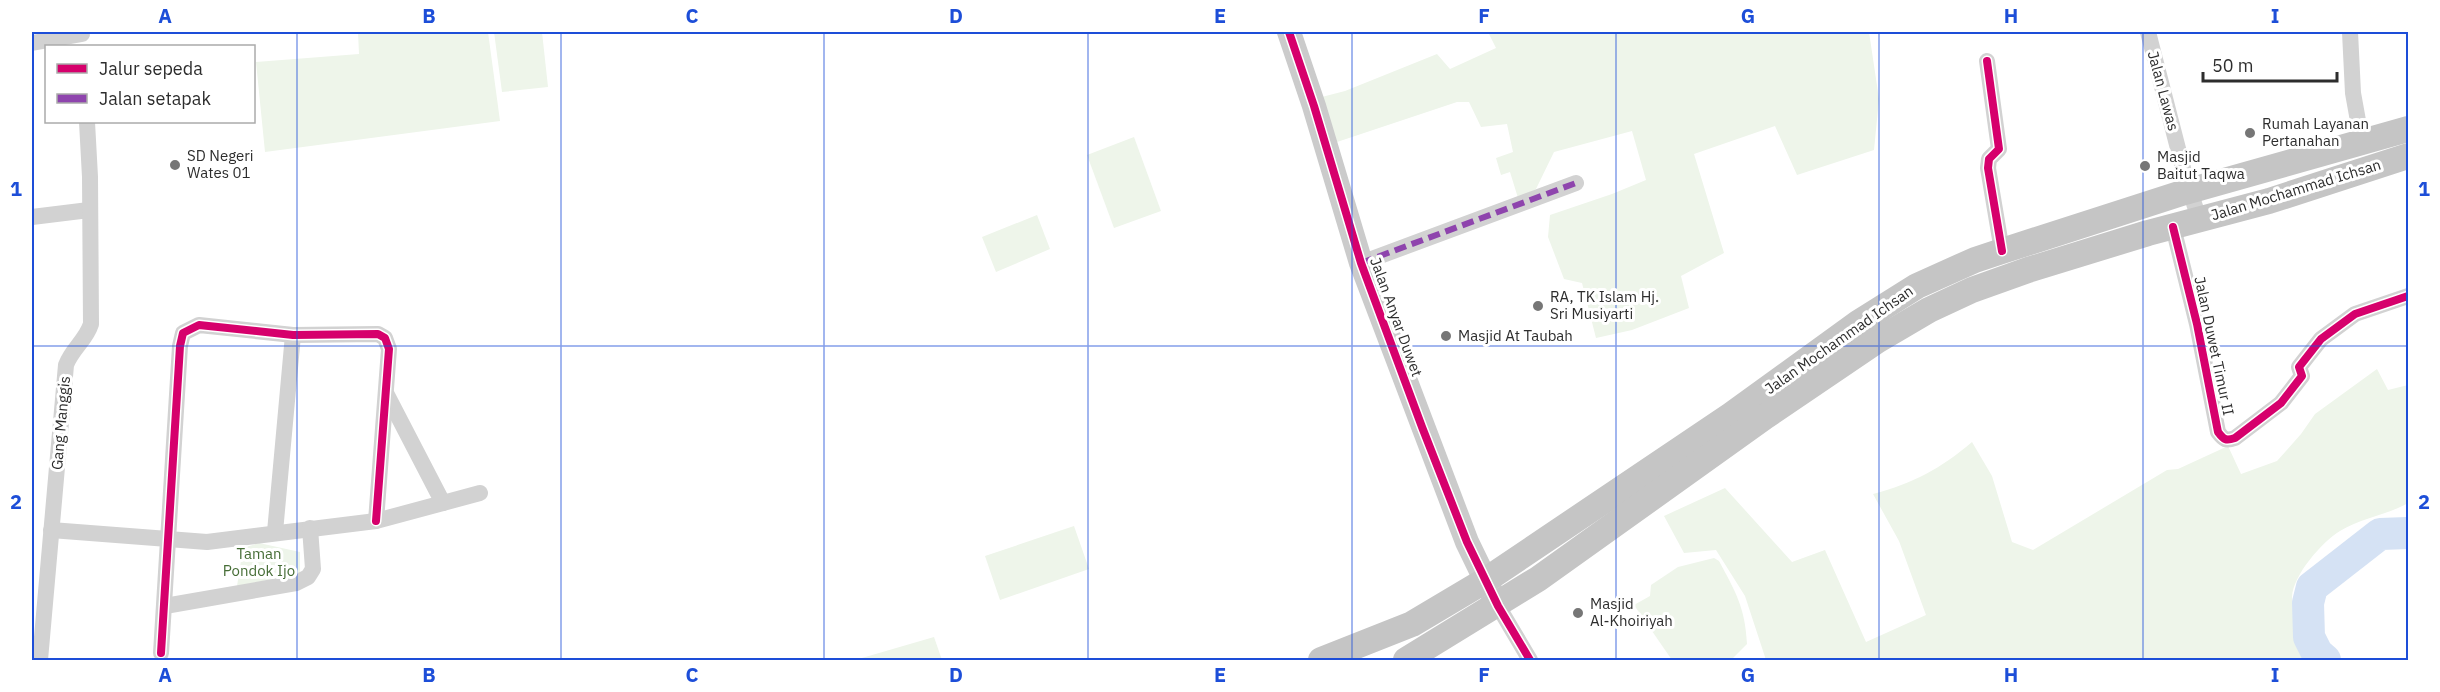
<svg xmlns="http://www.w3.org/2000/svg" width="2440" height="692" font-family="'IBM Plex Sans',sans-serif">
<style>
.green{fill:#eef5ea}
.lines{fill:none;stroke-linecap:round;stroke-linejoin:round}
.river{stroke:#d5e2f4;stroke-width:32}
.street{stroke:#d2d2d2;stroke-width:16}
.secondary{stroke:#cbcbcb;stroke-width:24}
.primary{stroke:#c5c5c5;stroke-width:26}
.quiet{stroke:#8e44ad;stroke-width:6;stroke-dasharray:12 6;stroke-linecap:butt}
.cycleway-casing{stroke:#fff;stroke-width:11}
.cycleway{stroke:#d6006c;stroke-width:8}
.grid{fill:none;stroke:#1d4ed8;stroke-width:1.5;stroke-opacity:0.55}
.poi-dot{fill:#767676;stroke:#fff;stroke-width:2}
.labels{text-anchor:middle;stroke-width:6;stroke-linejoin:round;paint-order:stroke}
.street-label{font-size:15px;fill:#2d2d2d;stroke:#fff}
.poi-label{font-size:15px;fill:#2d2d2d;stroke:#fff;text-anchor:start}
.park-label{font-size:15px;fill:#466d36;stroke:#fff}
.neatline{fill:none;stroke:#1d4ed8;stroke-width:2}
.grid-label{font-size:20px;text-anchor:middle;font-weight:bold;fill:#1d4ed8}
</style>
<rect width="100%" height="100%" fill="#fff"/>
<g class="green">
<path d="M 358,32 L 488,32 L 500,121 L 265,152 L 256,62 L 359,54 Z"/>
<path d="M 494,32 L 542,32 L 548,87 L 502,92 Z"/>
<path d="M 1488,32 L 1869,32 L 1879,99 L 1874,150 L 1797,175 L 1775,126 L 1694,154 L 1724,253 L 1681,276 L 1689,308 L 1632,330 L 1596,338 L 1582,283 L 1564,279 L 1548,237 L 1550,215 L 1612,194 L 1646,180 L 1632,131 L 1554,152 L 1536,189 L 1518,198 L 1510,172 L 1501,175 L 1496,158 L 1513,152 L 1507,124 L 1481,127 L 1469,102 L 1457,102 L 1328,145 L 1314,99 L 1345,91 L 1437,54 L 1450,69 L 1496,48 Z"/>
<path d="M 1134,137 L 1161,211 L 1114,228 L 1087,155 Z"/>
<path d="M 1037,215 L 1050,249 L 996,272 L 982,237 Z"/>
<path d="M 2377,369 L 2388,390 L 2408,385 L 2408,503 C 2387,515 2361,518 2340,531 C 2322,542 2293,575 2292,597 C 2292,618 2300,640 2305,660 L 1766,660 L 1745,596 L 1716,550 L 1684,553 L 1664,516 L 1725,488 L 1792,562 L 1825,550 L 1866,642 L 1926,615 L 1899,541 L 1873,494 C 1914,483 1940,469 1972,442 L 1992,476 L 2012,542 L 2033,550 L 2167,470 L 2178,469 L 2228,446 L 2241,474 L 2277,461 L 2301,434 L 2315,414 Z"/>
<path d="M 1074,526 L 1089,569 L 1000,600 L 985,556 Z"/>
<path d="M 259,543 L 300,552 L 300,574 L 237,586 L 243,548 Z"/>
<path d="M 1714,558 L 1719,561 C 1736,593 1745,607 1747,644 L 1731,660 L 1672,660 L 1634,605 L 1650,596 L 1651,585 L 1678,567 Z"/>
<path d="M 934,637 L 942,660 L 855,660 Z"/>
</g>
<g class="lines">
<path class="river" d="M 2325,660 L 2317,653 L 2309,637 L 2308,603 L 2312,587 L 2380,534 L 2408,533"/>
<g class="street">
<path d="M 2148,32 L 2184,172 L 2199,219"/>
<path d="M 2350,32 L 2353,93 L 2362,143"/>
<path d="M 32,43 L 82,34"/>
<path d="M 1987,61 L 1999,149 L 1989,159 L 1988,168 L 2002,251"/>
<path d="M 32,217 L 89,210"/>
<path d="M 2173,227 L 2197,324 L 2218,432 C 2224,440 2226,441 2235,438 L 2281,403 L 2302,376 L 2299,367 L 2321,339 L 2355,314 L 2408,296"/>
<path d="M 1361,263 L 1576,183"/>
<path d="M 443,503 L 480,493"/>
<path d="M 51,530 L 207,542 L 376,521 L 443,503 L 387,395"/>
<path d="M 275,532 L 293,335"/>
<path d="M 165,606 L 296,583 L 308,577 L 313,569 L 310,528"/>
<path d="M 1498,606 L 1530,660"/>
<path d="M 161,653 L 180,346 L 183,333 L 199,325 L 293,335 L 378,334 L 385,338 L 389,349 L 376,521"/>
<path d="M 40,660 L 66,365 C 72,349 86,340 91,324 L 90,177 L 87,122"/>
</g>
<path class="secondary" d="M 1289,32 L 1314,106 L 1361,263 L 1467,542 L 1498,606"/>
<g class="primary">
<path d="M 1321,660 L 1412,624 L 1486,580 L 1731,415 L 1858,323 L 1917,286 L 1975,260 L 2002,251 L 2185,192 L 2408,129"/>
<path d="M 1406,660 L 1538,579 L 1766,416 L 1878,340 L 1929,310 L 1972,290 L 2028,270 L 2148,233 L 2269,201 L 2408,156"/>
</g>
<path class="quiet" d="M 1361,263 L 1576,183"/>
<g class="cycleway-casing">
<g id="cycleway">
<path d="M 1289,32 L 1314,106 L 1361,263 L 1422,427 L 1467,542 L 1498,606 L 1530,660"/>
<path d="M 1987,61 L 1999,149 L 1989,159 L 1988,168 L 2002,251"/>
<path d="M 2173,227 L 2197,324 L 2218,432 C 2224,440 2226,441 2235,438 L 2281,403 L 2302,376 L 2299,367 L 2321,339 L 2355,314 L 2408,296"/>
<path d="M 161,653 L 180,346 L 183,333 L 199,325 L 293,335 L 378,334 L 385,338 L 389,349 L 376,521"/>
</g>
</g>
<use href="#cycleway" class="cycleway"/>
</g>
<path class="grid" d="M 297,32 L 297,660M 561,32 L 561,660M 824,32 L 824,660M 1088,32 L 1088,660M 1352,32 L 1352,660M 1616,32 L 1616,660M 1879,32 L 1879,660M 2143,32 L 2143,660M 32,346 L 2408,346"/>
<g class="poi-dot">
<circle cx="2250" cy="133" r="6"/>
<circle cx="175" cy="165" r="6"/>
<circle cx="2145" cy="166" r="6"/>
<circle cx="1538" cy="306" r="6"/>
<circle cx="1446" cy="336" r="6"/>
<circle cx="1578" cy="613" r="6"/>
</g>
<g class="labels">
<g class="street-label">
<text transform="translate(2163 91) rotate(75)" y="5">Jalan Lawas</text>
<text transform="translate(2296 190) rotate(-17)" y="5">Jalan Mochammad Ichsan</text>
<text transform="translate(1396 317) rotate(70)" y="5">Jalan Anyar Duwet</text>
<text transform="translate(1839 340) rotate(-35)" y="5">Jalan Mochammad Ichsan</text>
<text transform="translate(2214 346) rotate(78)" y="5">Jalan Duwet Timur II</text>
<text transform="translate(61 423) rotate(-85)" y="5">Gang Manggis</text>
</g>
<g class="poi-label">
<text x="2262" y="129">Rumah Layanan<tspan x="2262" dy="17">Pertanahan</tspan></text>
<text x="187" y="161">SD Negeri<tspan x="187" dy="17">Wates 01</tspan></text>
<text x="2157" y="162">Masjid<tspan x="2157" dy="17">Baitut Taqwa</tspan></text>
<text x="1550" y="302">RA, TK Islam Hj.<tspan x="1550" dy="17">Sri Musiyarti</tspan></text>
<text x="1458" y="341">Masjid At Taubah</text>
<text x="1590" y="609">Masjid<tspan x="1590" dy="17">Al-Khoiriyah</tspan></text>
</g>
<g class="park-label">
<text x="259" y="559">Taman<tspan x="259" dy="17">Pondok Ijo</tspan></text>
</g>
</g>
<rect width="2440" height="692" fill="none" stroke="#ffffff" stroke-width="66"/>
<rect x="45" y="45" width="210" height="78" fill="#ffffff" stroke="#ababab" stroke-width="1.5"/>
<rect x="57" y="64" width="30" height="9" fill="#d6006c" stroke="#ababab" stroke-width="1.5"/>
<text x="99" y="75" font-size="18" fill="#2d2d2d">Jalur sepeda</text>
<rect x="57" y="94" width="30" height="9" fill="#8e44ad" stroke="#ababab" stroke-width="1.5"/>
<text x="99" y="105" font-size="18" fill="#2d2d2d">Jalan setapak</text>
<path d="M2203 72v9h134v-9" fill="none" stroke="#2d2d2d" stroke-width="3"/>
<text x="2212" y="72" font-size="18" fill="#2d2d2d" stroke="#ffffff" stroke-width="4.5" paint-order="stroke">50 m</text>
<rect x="33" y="33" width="2374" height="626" class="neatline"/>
<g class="grid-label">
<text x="165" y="23">A</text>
<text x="429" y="23">B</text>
<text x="692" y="23">C</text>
<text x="956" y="23">D</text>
<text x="1220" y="23">E</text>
<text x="1484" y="23">F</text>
<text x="1748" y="23">G</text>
<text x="2011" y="23">H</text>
<text x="2275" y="23">I</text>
<text x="16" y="196">1</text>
<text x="2424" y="196">1</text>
<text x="16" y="509">2</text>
<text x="2424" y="509">2</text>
<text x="165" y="682">A</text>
<text x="429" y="682">B</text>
<text x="692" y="682">C</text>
<text x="956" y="682">D</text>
<text x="1220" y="682">E</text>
<text x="1484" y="682">F</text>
<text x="1748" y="682">G</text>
<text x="2011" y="682">H</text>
<text x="2275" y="682">I</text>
</g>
</svg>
